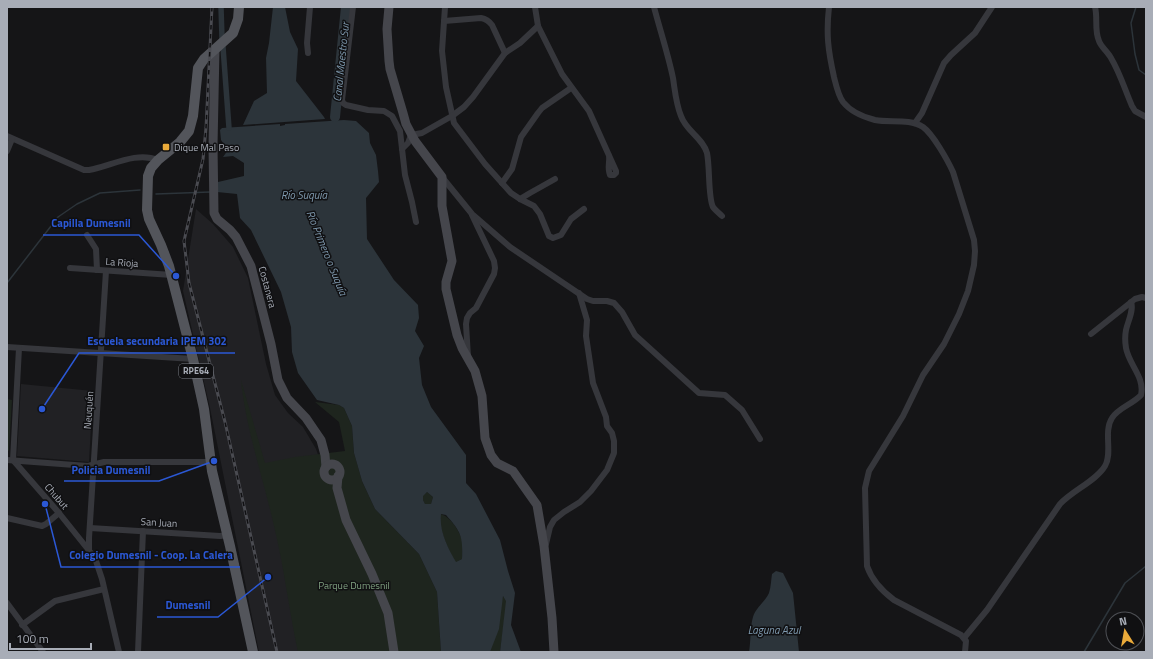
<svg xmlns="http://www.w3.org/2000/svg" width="1153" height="659" font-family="'Titillium Web',sans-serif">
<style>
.built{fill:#212124}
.green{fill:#1e251e}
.water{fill:#2c343a;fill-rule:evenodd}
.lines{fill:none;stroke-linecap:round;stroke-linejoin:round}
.stream{stroke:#2c343a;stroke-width:1.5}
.canal{stroke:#2c343a;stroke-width:5.5}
.river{stroke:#2c343a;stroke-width:10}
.street{stroke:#36373c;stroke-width:6}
.secondary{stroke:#45464c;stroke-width:9}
.primary{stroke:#53555b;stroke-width:10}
.rail-casing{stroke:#4a4b51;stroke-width:3}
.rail{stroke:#101012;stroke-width:1.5;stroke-dasharray:4.5;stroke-linecap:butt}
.poi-dot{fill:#eaaa3a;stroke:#101012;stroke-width:1.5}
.labels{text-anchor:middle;stroke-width:3;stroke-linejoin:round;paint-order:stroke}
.shield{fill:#101012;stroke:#7a7e86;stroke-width:1}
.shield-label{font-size:9px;font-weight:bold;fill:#a8adb7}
.poi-label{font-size:10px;fill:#a8adb7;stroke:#101012;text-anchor:start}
.street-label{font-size:10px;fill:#a8adb7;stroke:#101012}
.park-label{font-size:10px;fill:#80a181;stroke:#101012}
.water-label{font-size:11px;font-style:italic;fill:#809bb0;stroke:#101012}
.leader{fill:none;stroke:#2b58d5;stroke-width:1.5}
.callout-dot{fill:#2b58d5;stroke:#101012;stroke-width:1.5}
.callout-label{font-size:11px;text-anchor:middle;font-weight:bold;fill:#2b58d5;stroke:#101012;stroke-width:3;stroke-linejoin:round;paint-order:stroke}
</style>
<rect width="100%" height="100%" fill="#151517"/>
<g class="built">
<path d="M 196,209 L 213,224 L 233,247 L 248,278 L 266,364 L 275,395 L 288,413 L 303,427 L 316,449 L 342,522 L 386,652 L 259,652 L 210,408 L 183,291 Z"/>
<path d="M 21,384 L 93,391 L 89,462 L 17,456 Z"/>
</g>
<g class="green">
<path d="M 241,380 L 265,463 L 295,457 L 345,451 L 339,422 L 315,402 L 339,405 L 344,408 L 352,426 L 354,453 L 362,481 L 375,509 L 419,554 L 437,592 L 441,652 L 298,652 C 289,610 284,567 274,526 C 263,477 246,430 241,380 Z"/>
<path d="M 7,399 L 12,400 L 9,450 L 7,453 Z"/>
<path d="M 427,492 L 433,497 L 431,504 L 425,504 L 423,500 L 423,495 Z"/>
<path d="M 440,514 C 450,516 459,530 462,540 C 464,545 462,553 462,559 L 455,563 C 448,547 439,532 440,514 Z"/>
<path d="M 503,596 L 507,601 L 500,652 L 490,652 Z"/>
</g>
<g class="water">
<path d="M 273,7 L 285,7 L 290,32 L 298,49 L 296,81 L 324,117 L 325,119 L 243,125 L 254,101 L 267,93 L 266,58 L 269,43 Z"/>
<path d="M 344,120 L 356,121 L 369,133 L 370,143 L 376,155 L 378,171 L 379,182 L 366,198 L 367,239 L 394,280 L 418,305 L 419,318 L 415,331 L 424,346 L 419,358 L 422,385 L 431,407 L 466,455 L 466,483 L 476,494 L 500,540 L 508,571 L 515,593 L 511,625 L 521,652 L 500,652 L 506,601 L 503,596 L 499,629 L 490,652 L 441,652 L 437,592 L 419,554 L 375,509 L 362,481 L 354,453 L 352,426 L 344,408 L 339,405 L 317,400 L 298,373 L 292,352 L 291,327 L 281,292 L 251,230 L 240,218 L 237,194 L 217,192 L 218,182 L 244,176 L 244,163 L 233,156 L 223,157 L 228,150 L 221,140 L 220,130 L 222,128 L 280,124 L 280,126 L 285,125 L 285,124 ZM 427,492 L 433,497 L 431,504 L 425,504 L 423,500 L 423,496 ZM 441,514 L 446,515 C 461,532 463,536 462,559 L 456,562 C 448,548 439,531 441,514 Z"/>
<path d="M 776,571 L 783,573 L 793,593 L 799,652 L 749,652 C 751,641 750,626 753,617 C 756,607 765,602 769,593 C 771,587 771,580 772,574 Z"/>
</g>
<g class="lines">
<g class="stream">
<path d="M 1136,7 L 1131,23 L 1135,54 L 1139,70 L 1146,75"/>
<path d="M 156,194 L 210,192"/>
<path d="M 7,283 L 58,217 L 77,204 L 100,193 L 140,190"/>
<path d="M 1084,652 L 1125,583 L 1146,566"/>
</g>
<g class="canal">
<path d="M 221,7 L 222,38"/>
<path d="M 223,47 L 229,128"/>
</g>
<path class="river" d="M 335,117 L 346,7"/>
<g class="street">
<path d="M 353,7 L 342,100 L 343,103 L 346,105 L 368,110 L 384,111 L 392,116 L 400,131 L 405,175 L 412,202 L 416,222"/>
<path d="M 445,7 L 442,51 L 446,87 L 454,123 L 485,164 L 511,193 L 520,199 L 534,206 L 540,214 L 549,236 L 553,238 L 561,235 L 571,219 L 584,209"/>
<path d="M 535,7 L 538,26 L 562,74 L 589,111 L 616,171 L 616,173 L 614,175 L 610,175 C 607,168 610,162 609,155"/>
<path d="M 654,7 C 660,30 668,54 673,78 C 675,91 676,104 681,116 C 686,131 703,138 707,153 C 710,167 708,198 713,207 C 715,210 719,213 722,216"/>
<path d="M 829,7 C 826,34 828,50 834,77 C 836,85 838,95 843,102 C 851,112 863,117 875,120 C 890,123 909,118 923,127 C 933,134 948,161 953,172 L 974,240 L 975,251 L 974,265 L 968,291 L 959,314 L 944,344 L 923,375 L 903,416 L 869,471 L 865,488 L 867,566 C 872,581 882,591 894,600 L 961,635 L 966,641 L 965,652"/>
<path d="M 1095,7 C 1098,18 1094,30 1099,41 C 1101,47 1108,52 1111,58 C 1120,73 1125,90 1132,106 L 1135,111 L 1146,117"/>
<path d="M 444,21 L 481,18 C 486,19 489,21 492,25 L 505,53"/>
<path d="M 308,53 L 307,43 L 310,7"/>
<path d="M 915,123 L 922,113 L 944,63 L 951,55 L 975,33 L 992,7"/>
<path d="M 7,136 L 84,170 L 89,170 C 111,166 136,151 158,160"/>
<path d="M 402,149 L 408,143 L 411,135 L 422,133 L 452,116 L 464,107 L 473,97 L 505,53 L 520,43 L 538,26"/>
<path d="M 7,151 L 12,139"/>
<path d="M 442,177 L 472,214 L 510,247 L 587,299 L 593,301 L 607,301 L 614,303 L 622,312 L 635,335 L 699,393 L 725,395 L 742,410 L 760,439"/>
<path d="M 502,183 L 512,169 L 521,137 L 538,113 L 542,108 L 571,88"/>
<path d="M 520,199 L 530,193 L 555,179"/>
<path d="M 87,235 L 96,249 L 97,270"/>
<path d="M 70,268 L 172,275"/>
<path d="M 1091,334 L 1135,299 L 1142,297 L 1146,298"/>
<path d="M 7,347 L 193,359"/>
<path d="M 19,348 L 13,460 L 59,513 L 95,558 L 102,579 L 119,652"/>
<path d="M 468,357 L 466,324 L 467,318 L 470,313 L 476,308 L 494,274 L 495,268 L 494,261 L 472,215"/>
<path d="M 7,460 L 88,466 L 104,462 L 210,462"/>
<path d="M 7,518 L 42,526 L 46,524 L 59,513"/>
<path d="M 90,528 L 220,536 L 228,535"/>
<path d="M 546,544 L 550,527 L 554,520 L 564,512 L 580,502 L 591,491 L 607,470 L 614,453 L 614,441 L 612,433 L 607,426 L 606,417 L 593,383 L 586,336 L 587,320 L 579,293"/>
<path d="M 89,550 L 89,538 L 106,271"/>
<path d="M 7,603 L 43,652"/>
<path d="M 22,625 L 55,601 L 104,589"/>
<path d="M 964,638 L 987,610 L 1060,504 C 1073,490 1096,481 1105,466 C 1113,453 1103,432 1112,418 C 1118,408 1133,404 1141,395 C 1145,377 1129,365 1126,348 C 1125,342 1125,335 1126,330 C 1128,321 1134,310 1131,302"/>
<path d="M 138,652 L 143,531"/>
</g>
<g class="secondary">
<path d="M 389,7 L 387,29 L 389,61 L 390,69 L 403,113 L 406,124 L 415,141 L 442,177 L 442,206 L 452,261 L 446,282 L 446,289 L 457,335 L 462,348 L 475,371 L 482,396 L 485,438 L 491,455 L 497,463 L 513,471 L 537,505 L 544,546 L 552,618 L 554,652"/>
<path d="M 215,49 L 213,146 L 214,213 L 217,219 L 230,230 L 236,237 L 251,266 L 271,344 L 278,380 L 287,398 L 306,418 L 321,440 L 325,455 L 326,467"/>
<circle cx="332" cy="472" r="8"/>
<path d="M 338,476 L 337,488 L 346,520 L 372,574 L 388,613 L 394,652"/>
</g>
<path class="primary" d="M 239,7 L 238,19 L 233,33 L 204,59 L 198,68 L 193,116 L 189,131 L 180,142 L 158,160 L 151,168 L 148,176 L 147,210 L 149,219 L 161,245 L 169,266 L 193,359 L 204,409 L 212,471 L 230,546 L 253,652"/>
<g class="rail-casing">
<path id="rail" d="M 212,7 L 206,128 L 203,159 L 184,241 L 189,283 L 225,422 L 277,652"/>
</g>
<use href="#rail" class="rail"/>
</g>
<rect class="poi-dot" x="162" y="143" width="8" height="8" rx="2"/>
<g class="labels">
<rect class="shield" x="179" y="364" width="34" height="14" rx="3"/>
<g class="shield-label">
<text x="196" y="374">RPE64</text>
</g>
<g class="poi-label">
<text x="174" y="151">Dique Mal Paso</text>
</g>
<g class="street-label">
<text transform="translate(122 262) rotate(4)" y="4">La Rioja</text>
<text transform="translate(268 287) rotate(75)" y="4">Costanera</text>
<text transform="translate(88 410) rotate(-86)" y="4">Neuquén</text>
<text transform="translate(57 496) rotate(49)" y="4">Chubut</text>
<text transform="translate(159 522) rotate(3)" y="4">San Juan</text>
</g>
<g class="park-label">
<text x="354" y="589">Parque Dumesnil</text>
</g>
<g class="water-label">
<text transform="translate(341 62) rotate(-84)" y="4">Canal Maestro Sur</text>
<text x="304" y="199">Río Suquía</text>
<text transform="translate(327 253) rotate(68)" y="4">Río Primero o Suquía</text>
<text x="774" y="634">Laguna Azul</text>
</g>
</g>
<path class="leader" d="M176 276L139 235H43M42 409L79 353H235M214 461L159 481H64M45 504L61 567H240M268 577L218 617H157"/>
<g class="callout-dot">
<circle cx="176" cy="276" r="4"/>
<circle cx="42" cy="409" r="4"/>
<circle cx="214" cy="461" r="4"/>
<circle cx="45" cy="504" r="4"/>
<circle cx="268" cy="577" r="4"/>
</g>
<g class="callout-label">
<text x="91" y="227">Capilla Dumesnil</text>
<text x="157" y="345">Escuela secundaria IPEM 302</text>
<text x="111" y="474">Policia Dumesnil</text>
<text x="151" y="559">Colegio Dumesnil - Coop. La Calera</text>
<text x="188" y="609">Dumesnil</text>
</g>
<rect width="1153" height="659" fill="none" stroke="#a8adb7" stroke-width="16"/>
<g transform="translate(1125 631) rotate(349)"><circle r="19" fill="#101012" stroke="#4d4f54"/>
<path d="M0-3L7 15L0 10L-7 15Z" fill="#eaaa3a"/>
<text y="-6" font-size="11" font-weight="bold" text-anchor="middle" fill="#a8adb7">N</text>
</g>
<path d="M10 643v6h81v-6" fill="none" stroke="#a8adb7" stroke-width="2"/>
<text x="16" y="643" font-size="12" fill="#a8adb7" stroke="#101012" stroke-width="3" paint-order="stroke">100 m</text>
</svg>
